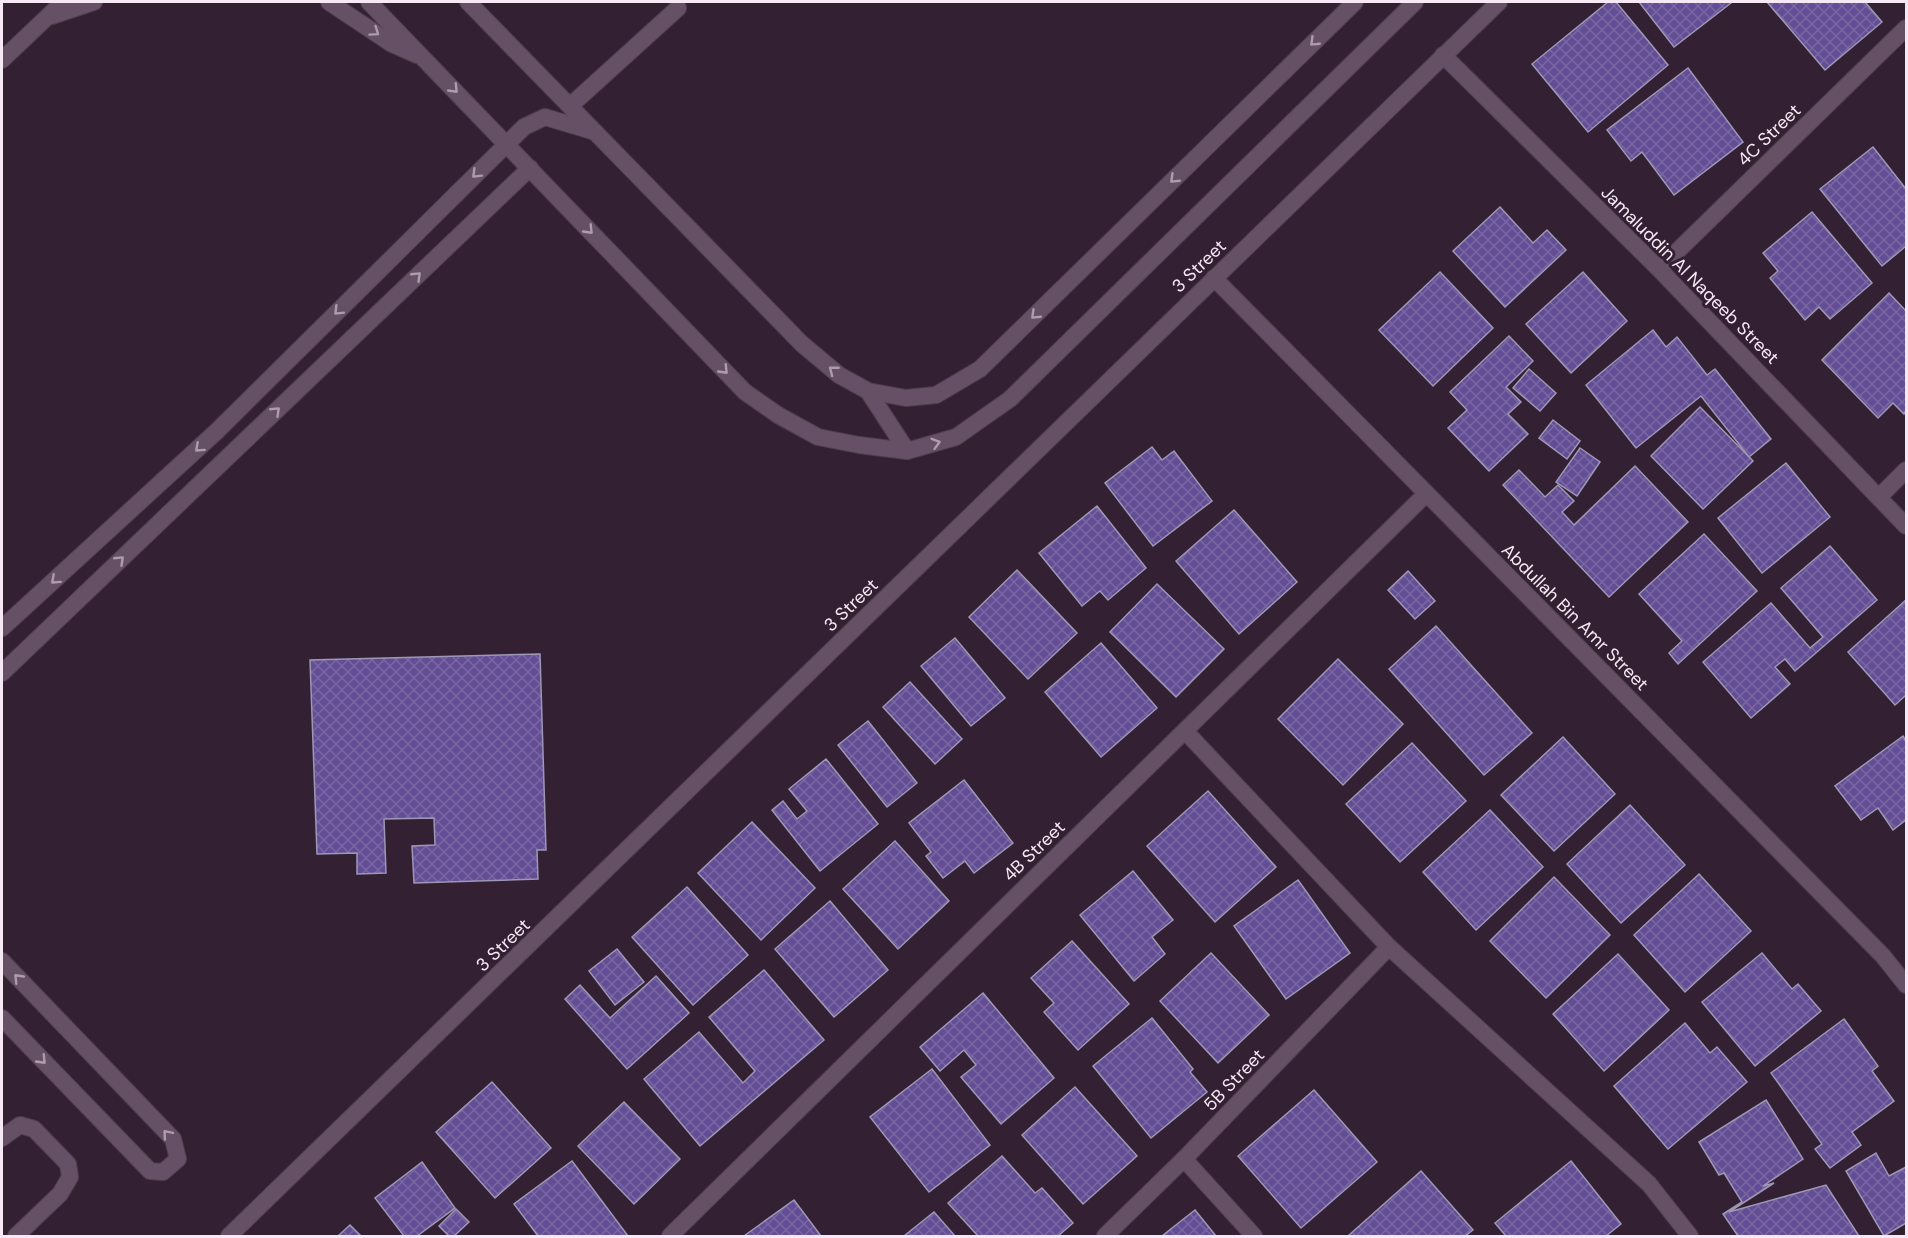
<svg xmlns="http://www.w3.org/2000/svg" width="1908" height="1238" font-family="'DM Sans',sans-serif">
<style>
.building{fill:url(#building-cross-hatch);stroke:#9e97b5;stroke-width:1.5}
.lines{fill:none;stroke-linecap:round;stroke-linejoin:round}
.service-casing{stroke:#503f4f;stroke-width:18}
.minor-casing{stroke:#503f4f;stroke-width:18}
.service{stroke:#665065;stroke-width:16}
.minor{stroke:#665065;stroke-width:16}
.oneway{stroke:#ae9cad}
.labels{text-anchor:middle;stroke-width:6;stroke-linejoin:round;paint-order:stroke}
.street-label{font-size:18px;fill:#f6e8f5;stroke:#342033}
</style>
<defs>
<pattern id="building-cross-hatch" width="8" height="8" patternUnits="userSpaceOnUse" patternTransform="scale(1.5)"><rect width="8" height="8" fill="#634d94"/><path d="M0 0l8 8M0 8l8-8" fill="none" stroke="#7a67a4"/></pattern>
</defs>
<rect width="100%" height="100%" fill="#342033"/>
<g class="building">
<path d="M 1608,2 L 1616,2 L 1668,65 L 1588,132 L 1532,64 Z"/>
<path d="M 1639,2 L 1730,2 L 1731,3 L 1674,47 Z"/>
<path d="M 1767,2 L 1865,2 L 1882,22 L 1825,70 Z"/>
<path d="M 1688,68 L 1743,142 L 1674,195 L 1642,152 L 1631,161 L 1607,130 Z"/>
<path d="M 1873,147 L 1906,189 L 1906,246 L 1882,266 L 1820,189 Z"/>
<path d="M 1500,207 L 1533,243 L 1547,230 L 1566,250 L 1505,307 L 1453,251 Z"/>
<path d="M 1812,212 L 1872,283 L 1830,319 L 1819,307 L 1805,320 L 1770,278 L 1778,271 L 1763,253 Z"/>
<path d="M 1440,272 L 1493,328 L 1433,386 L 1379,330 Z"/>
<path d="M 1583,272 L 1627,321 L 1571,373 L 1526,324 Z"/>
<path d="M 1889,293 L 1906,311 L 1906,411 L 1904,414 L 1893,403 L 1878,418 L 1822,360 Z"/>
<path d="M 1653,330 L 1666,347 L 1677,337 L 1707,375 L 1715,369 L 1771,439 L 1749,457 L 1701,396 L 1636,448 L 1586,385 Z"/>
<path d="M 1509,336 L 1533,361 L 1506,387 L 1521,402 L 1508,414 L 1528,434 L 1489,471 L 1448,428 L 1467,410 L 1450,392 Z"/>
<path d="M 1529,369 L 1556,393 L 1540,411 L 1513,388 Z"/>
<path d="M 1700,407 L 1753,461 L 1703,509 L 1651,456 Z"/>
<path d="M 1553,420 L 1580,441 L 1567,459 L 1539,438 Z"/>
<path d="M 1152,447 L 1162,460 L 1174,451 L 1212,501 L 1153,546 L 1105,483 Z"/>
<path d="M 1580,448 L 1600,462 L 1577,496 L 1556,482 Z"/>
<path d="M 1786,463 L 1830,517 L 1762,573 L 1718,518 Z"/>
<path d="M 1635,466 L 1688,522 L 1609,597 L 1503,485 L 1519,470 L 1545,497 L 1558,485 L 1574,501 L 1562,512 L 1574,525 Z"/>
<path d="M 1097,506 L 1146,568 L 1108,600 L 1100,591 L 1082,606 L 1039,553 Z"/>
<path d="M 1234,510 L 1297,582 L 1239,634 L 1176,561 Z"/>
<path d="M 1704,534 L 1757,591 L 1678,664 L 1669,653 L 1682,641 L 1639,594 Z"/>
<path d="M 1830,546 L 1877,600 L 1795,671 L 1785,659 L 1775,667 L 1790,684 L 1751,718 L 1703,662 L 1771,603 L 1810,648 L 1823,637 L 1781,588 Z"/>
<path d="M 1017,570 L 1077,633 L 1028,679 L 969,617 Z"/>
<path d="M 1408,571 L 1435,601 L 1415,619 L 1388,590 Z"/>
<path d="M 1157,584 L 1224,649 L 1176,697 L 1110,632 Z"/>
<path d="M 1906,600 L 1906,695 L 1895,705 L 1848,652 Z"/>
<path d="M 1436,626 L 1532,733 L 1484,775 L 1389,669 Z"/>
<path d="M 955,638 L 1005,698 L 971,726 L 921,666 Z"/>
<path d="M 1101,643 L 1157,708 L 1101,757 L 1045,692 Z"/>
<path d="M 540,654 L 546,850 L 537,850 L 538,879 L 414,883 L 412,846 L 435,845 L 434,818 L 384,819 L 386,873 L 357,874 L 357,853 L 317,854 L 310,660 Z"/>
<path d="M 1338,659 L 1403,724 L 1343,785 L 1278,719 Z"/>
<path d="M 910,682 L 962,739 L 935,764 L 883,707 Z"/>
<path d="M 868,721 L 917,783 L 887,807 L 838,745 Z"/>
<path d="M 1903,736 L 1906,741 L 1906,820 L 1893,830 L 1878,808 L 1861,820 L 1835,786 Z"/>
<path d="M 1563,737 L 1615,794 L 1554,851 L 1501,795 Z"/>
<path d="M 1412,743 L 1466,801 L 1400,862 L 1346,804 Z"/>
<path d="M 826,759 L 878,824 L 820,871 L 772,810 L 783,801 L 797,819 L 807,811 L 789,789 Z"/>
<path d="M 964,780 L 1013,843 L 974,873 L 965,861 L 943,878 L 926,856 L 931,852 L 909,823 Z"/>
<path d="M 1208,791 L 1276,867 L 1215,922 L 1147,846 Z"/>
<path d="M 1630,805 L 1685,865 L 1621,923 L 1567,864 Z"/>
<path d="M 1490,810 L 1543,867 L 1476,930 L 1423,872 Z"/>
<path d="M 752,822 L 815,888 L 761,940 L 698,873 Z"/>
<path d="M 895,841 L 949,901 L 898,949 L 843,889 Z"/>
<path d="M 1133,871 L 1173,920 L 1152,937 L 1165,954 L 1134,981 L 1080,915 Z"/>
<path d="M 1699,874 L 1751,931 L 1685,992 L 1634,935 Z"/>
<path d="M 1554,877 L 1610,935 L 1546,998 L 1490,941 Z"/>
<path d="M 1298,880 L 1350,953 L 1286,999 L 1234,926 Z"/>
<path d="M 687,887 L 748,955 L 693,1005 L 632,937 Z"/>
<path d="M 830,901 L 888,970 L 834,1017 L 775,949 Z"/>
<path d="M 1072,941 L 1129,1004 L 1078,1050 L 1044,1012 L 1054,1003 L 1031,978 Z"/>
<path d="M 617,949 L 644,982 L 615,1005 L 589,971 Z"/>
<path d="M 1211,953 L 1269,1015 L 1218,1063 L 1160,1001 Z"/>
<path d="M 1762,953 L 1792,989 L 1798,984 L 1821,1011 L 1755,1066 L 1702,1002 Z"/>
<path d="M 1618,954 L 1669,1010 L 1604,1071 L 1553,1014 Z"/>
<path d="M 764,970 L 824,1040 L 700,1146 L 644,1079 L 699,1032 L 743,1083 L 755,1071 L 709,1017 Z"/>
<path d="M 656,976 L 689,1013 L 627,1069 L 565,999 L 580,985 L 610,1018 Z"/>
<path d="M 983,993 L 1054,1078 L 1001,1124 L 961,1077 L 976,1065 L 964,1050 L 940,1071 L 920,1047 Z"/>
<path d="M 1152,1018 L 1193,1069 L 1190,1072 L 1207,1092 L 1151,1138 L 1093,1066 Z"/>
<path d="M 1844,1019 L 1878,1066 L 1872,1071 L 1894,1101 L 1852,1132 L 1861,1145 L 1830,1168 L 1815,1149 L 1822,1144 L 1771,1073 Z"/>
<path d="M 1685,1023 L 1710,1053 L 1717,1047 L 1747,1082 L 1668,1149 L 1614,1086 Z"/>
<path d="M 932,1069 L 990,1145 L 929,1192 L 870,1117 Z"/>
<path d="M 492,1082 L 551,1148 L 495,1198 L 436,1132 Z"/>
<path d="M 1075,1087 L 1137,1156 L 1083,1204 L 1022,1135 Z"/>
<path d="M 1314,1090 L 1377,1162 L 1301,1228 L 1238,1156 Z"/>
<path d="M 1766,1100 L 1803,1159 L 1763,1186 L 1774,1183 L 1729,1212 L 1826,1185 L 1859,1236 L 1738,1236 L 1723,1214 L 1742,1202 L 1724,1173 L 1719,1175 L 1699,1142 Z"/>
<path d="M 624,1102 L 680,1159 L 634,1204 L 578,1146 Z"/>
<path d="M 1876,1153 L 1889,1176 L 1906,1167 L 1906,1223 L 1884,1236 L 1846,1171 Z"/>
<path d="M 1002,1156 L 1035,1193 L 1042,1188 L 1073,1223 L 1058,1236 L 978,1236 L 948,1203 Z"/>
<path d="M 572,1161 L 628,1236 L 538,1236 L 514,1204 Z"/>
<path d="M 1571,1161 L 1621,1224 L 1606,1236 L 1506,1236 L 1495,1223 Z"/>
<path d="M 422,1162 L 455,1208 L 417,1236 L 404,1236 L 375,1198 Z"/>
<path d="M 1421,1171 L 1473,1230 L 1465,1236 L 1348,1236 Z"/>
<path d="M 794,1200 L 821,1236 L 744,1236 Z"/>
<path d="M 456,1209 L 469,1222 L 454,1236 L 449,1236 L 439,1226 Z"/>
<path d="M 1195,1210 L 1216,1236 L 1162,1236 Z"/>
<path d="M 934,1212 L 955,1236 L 904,1236 Z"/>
<path d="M 350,1225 L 361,1236 L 338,1236 Z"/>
</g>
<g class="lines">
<g class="service-casing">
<path id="service" d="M 2,1138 L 20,1125 L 34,1129 L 68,1164 L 70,1177 L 60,1194 L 16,1236"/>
</g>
<g class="minor-casing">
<g id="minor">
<path d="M 329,2 L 392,44 L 417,55"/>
<path d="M 369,2 L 745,392 L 778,415 L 818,437 L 859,445 L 907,451 L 956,437 L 1010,399 L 1415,2"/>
<path d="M 468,2 L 802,344 L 839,375 L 868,391 L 906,398 L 936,395 L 980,369 L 1355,2"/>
<path d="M 52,16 L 94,2"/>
<path d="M 1443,55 L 1659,269 L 1906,526"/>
<path d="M 2,60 L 63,2"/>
<path d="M 570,106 L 678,8"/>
<path d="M 1659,269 L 1906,28"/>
<path d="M 1214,278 L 1883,956 L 1906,985"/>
<path d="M 868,391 L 907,451"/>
<path d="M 1879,497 L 1906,470"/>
<path d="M 2,628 L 217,431 L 524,127 L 545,117 L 595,132"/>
<path d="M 2,673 L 530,168"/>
<path d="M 1185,731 L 1389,947 L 1649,1184 L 1690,1236"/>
<path d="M 2,961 L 173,1139 L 178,1159 L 163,1172 L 150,1171 L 2,1018"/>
<path d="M 1184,1159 L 1254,1236"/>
<path d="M 229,1236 L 1499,2"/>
<path d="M 670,1236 L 1426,494"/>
<path d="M 1105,1236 L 1184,1159 L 1389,947"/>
</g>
</g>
<use href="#service" class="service"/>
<use href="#minor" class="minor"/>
</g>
<defs><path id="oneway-chevron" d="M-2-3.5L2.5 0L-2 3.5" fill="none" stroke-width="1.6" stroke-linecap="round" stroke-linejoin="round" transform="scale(1.5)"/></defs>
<g class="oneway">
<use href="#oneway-chevron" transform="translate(375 32) rotate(35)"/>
<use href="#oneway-chevron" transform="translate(1314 42) rotate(136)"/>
<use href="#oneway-chevron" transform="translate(454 89) rotate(46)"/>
<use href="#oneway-chevron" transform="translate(476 174) rotate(135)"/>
<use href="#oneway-chevron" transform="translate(1174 179) rotate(136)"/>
<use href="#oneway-chevron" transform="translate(589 230) rotate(46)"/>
<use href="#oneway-chevron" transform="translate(417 276) rotate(-44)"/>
<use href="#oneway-chevron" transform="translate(338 311) rotate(135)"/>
<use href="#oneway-chevron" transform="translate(1035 315) rotate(136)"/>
<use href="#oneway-chevron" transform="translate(724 370) rotate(46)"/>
<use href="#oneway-chevron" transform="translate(833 370) rotate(-142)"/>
<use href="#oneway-chevron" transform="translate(276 411) rotate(-44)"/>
<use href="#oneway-chevron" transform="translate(936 443) rotate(-16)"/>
<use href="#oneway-chevron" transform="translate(199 448) rotate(138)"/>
<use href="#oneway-chevron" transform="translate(120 560) rotate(-44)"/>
<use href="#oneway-chevron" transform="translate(55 580) rotate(138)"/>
<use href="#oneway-chevron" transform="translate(18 978) rotate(-134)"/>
<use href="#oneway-chevron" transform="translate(42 1060) rotate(46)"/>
<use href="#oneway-chevron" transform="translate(167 1134) rotate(-130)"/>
</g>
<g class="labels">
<g class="street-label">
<text transform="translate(1769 135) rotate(-44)" y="6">4C Street</text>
<text transform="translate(1199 266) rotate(-44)" y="6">3 Street</text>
<text transform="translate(1690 275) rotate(45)" y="6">Jamaluddin Al Naqeeb Street</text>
<text transform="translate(851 605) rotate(-44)" y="6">3 Street</text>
<text transform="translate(1575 617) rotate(45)" y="6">Abdullah Bin Amr Street</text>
<text transform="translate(1034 851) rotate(-44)" y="6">4B Street</text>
<text transform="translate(503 945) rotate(-44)" y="6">3 Street</text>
<text transform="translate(1234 1080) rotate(-46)" y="6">5B Street</text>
</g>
</g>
<rect width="1908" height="1238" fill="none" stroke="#f6e8f5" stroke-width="6"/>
</svg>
